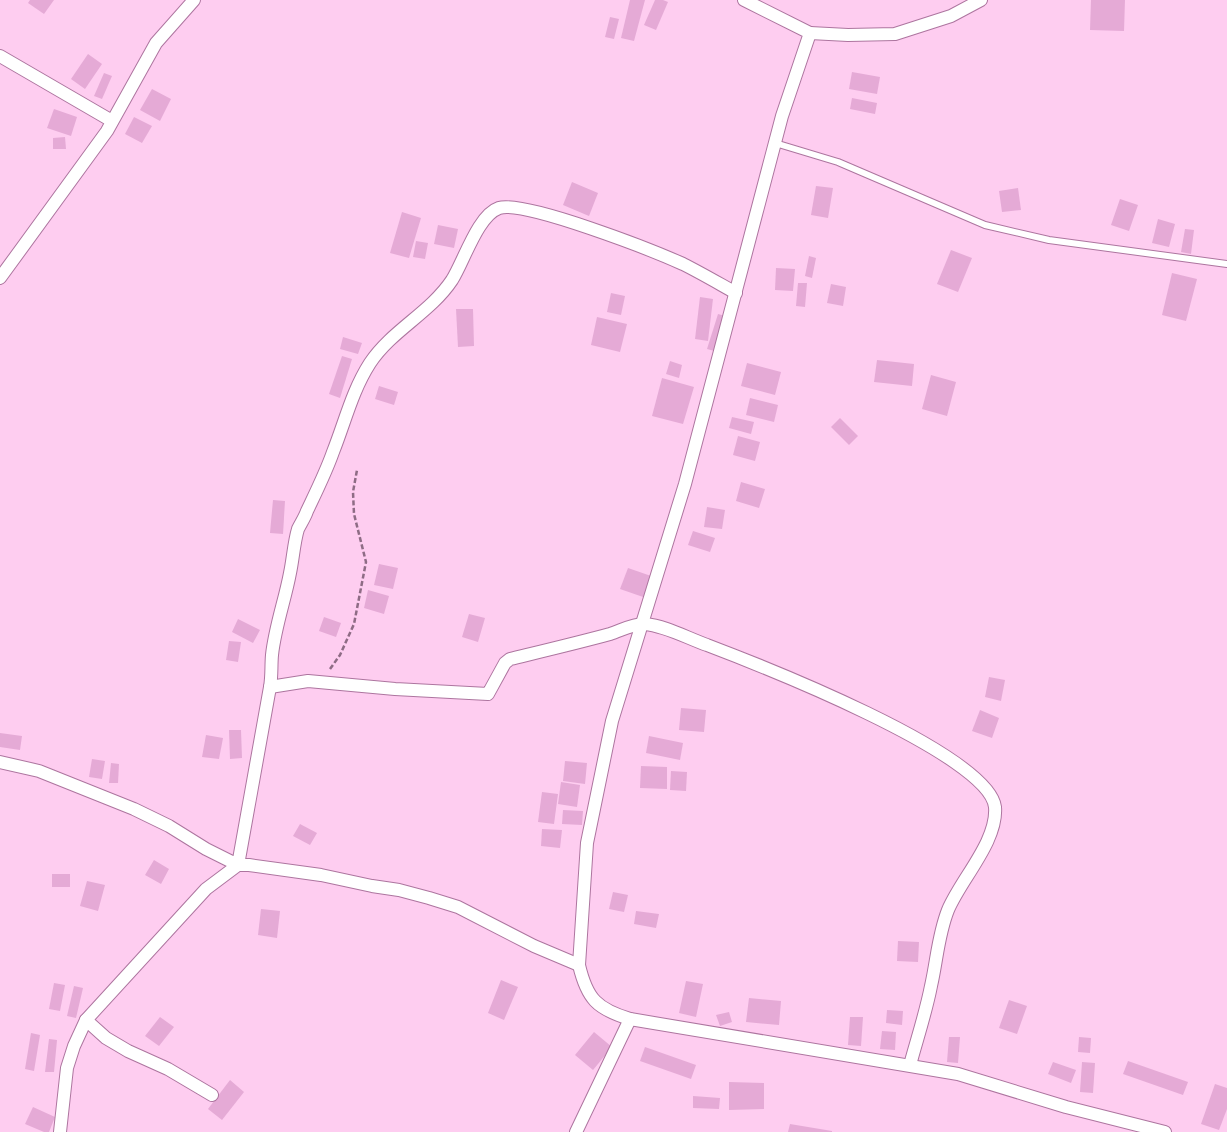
<svg xmlns="http://www.w3.org/2000/svg" width="1227" height="1132" font-family="'Noto Sans',sans-serif">
<style>
.building{fill:#e5aad6}
.lines{fill:none;stroke-linecap:round;stroke-linejoin:round}
.service-casing{stroke:#ad759f;stroke-width:8}
.minor-casing{stroke:#ad759f;stroke-width:14}
.path{stroke:#8e6c85;stroke-width:2.5;stroke-dasharray:5 2.5;stroke-linecap:butt}
.service{stroke:#fff;stroke-width:6}
.minor{stroke:#fff;stroke-width:12}
</style>
<rect width="100%" height="100%" fill="#fecdf0"/>
<g class="building">
<path d="M 30,0 L 54,0 L 44,14 L 28,3 Z"/>
<path d="M 630,0 L 645,0 L 634,41 L 621,38 Z"/>
<path d="M 655,0 L 663,0 L 668,2 L 656,30 L 644,25 Z"/>
<path d="M 1091,0 L 1125,0 L 1124,31 L 1090,30 Z"/>
<path d="M 610,17 L 619,19 L 614,39 L 605,37 Z"/>
<path d="M 88,54 L 102,64 L 85,89 L 71,79 Z"/>
<path d="M 852,72 L 880,77 L 877,94 L 849,89 Z"/>
<path d="M 104,73 L 112,76 L 102,99 L 94,96 Z"/>
<path d="M 152,89 L 171,99 L 160,121 L 140,110 Z"/>
<path d="M 852,98 L 877,103 L 875,114 L 850,109 Z"/>
<path d="M 54,109 L 77,117 L 71,136 L 47,128 Z"/>
<path d="M 134,117 L 152,126 L 142,143 L 125,134 Z"/>
<path d="M 65,137 L 66,149 L 53,149 L 53,138 Z"/>
<path d="M 572,182 L 598,193 L 589,216 L 563,205 Z"/>
<path d="M 816,186 L 833,188 L 828,218 L 811,215 Z"/>
<path d="M 1018,188 L 1021,210 L 1002,212 L 999,191 Z"/>
<path d="M 1120,199 L 1138,205 L 1129,231 L 1111,225 Z"/>
<path d="M 402,212 L 421,218 L 409,258 L 390,253 Z"/>
<path d="M 1158,219 L 1175,224 L 1169,247 L 1152,243 Z"/>
<path d="M 438,225 L 458,229 L 454,248 L 434,244 Z"/>
<path d="M 1185,229 L 1194,230 L 1191,254 L 1181,252 Z"/>
<path d="M 416,241 L 428,243 L 425,259 L 413,257 Z"/>
<path d="M 951,250 L 972,258 L 958,292 L 937,284 Z"/>
<path d="M 809,256 L 816,258 L 812,278 L 805,276 Z"/>
<path d="M 776,268 L 795,269 L 793,291 L 775,290 Z"/>
<path d="M 1172,273 L 1197,279 L 1186,321 L 1162,315 Z"/>
<path d="M 798,283 L 807,283 L 805,307 L 796,306 Z"/>
<path d="M 831,284 L 846,287 L 843,306 L 827,303 Z"/>
<path d="M 611,293 L 625,296 L 621,315 L 607,312 Z"/>
<path d="M 700,297 L 713,299 L 708,341 L 695,339 Z"/>
<path d="M 456,309 L 473,309 L 474,346 L 458,347 Z"/>
<path d="M 718,314 L 729,317 L 718,352 L 707,349 Z"/>
<path d="M 597,317 L 627,324 L 620,352 L 591,345 Z"/>
<path d="M 343,337 L 362,343 L 358,354 L 340,349 Z"/>
<path d="M 342,356 L 352,359 L 340,398 L 329,394 Z"/>
<path d="M 877,360 L 914,364 L 912,386 L 874,382 Z"/>
<path d="M 670,361 L 682,365 L 679,378 L 666,374 Z"/>
<path d="M 747,363 L 781,372 L 775,395 L 741,386 Z"/>
<path d="M 931,375 L 956,382 L 947,416 L 922,409 Z"/>
<path d="M 662,378 L 694,387 L 683,424 L 652,416 Z"/>
<path d="M 379,386 L 398,392 L 394,405 L 375,399 Z"/>
<path d="M 750,398 L 778,405 L 774,422 L 746,415 Z"/>
<path d="M 732,417 L 754,422 L 751,434 L 729,428 Z"/>
<path d="M 840,418 L 858,436 L 849,445 L 831,427 Z"/>
<path d="M 738,436 L 760,442 L 755,461 L 733,455 Z"/>
<path d="M 741,482 L 765,489 L 759,508 L 736,501 Z"/>
<path d="M 273,500 L 285,501 L 283,534 L 270,533 Z"/>
<path d="M 707,507 L 725,510 L 722,529 L 704,527 Z"/>
<path d="M 693,531 L 715,538 L 710,552 L 688,545 Z"/>
<path d="M 379,564 L 398,568 L 393,589 L 374,585 Z"/>
<path d="M 628,568 L 654,577 L 646,598 L 620,589 Z"/>
<path d="M 368,590 L 389,596 L 384,614 L 364,608 Z"/>
<path d="M 469,614 L 485,618 L 478,642 L 462,637 Z"/>
<path d="M 324,617 L 341,623 L 336,637 L 319,631 Z"/>
<path d="M 238,619 L 260,630 L 253,643 L 232,632 Z"/>
<path d="M 229,641 L 241,642 L 238,662 L 226,660 Z"/>
<path d="M 989,677 L 1005,680 L 1001,701 L 985,697 Z"/>
<path d="M 681,708 L 706,710 L 704,732 L 679,730 Z"/>
<path d="M 980,710 L 999,718 L 992,738 L 972,731 Z"/>
<path d="M 229,730 L 241,730 L 242,758 L 230,759 Z"/>
<path d="M 0,733 L 22,736 L 20,750 L 0,747 Z"/>
<path d="M 206,735 L 223,738 L 219,759 L 202,757 Z"/>
<path d="M 649,736 L 683,743 L 680,760 L 646,753 Z"/>
<path d="M 92,759 L 105,761 L 102,779 L 89,777 Z"/>
<path d="M 565,761 L 587,763 L 585,784 L 563,781 Z"/>
<path d="M 111,763 L 119,764 L 118,783 L 109,783 Z"/>
<path d="M 641,766 L 667,767 L 667,789 L 640,788 Z"/>
<path d="M 671,771 L 687,772 L 686,791 L 670,790 Z"/>
<path d="M 561,782 L 580,785 L 577,807 L 558,804 Z"/>
<path d="M 542,792 L 558,794 L 554,824 L 538,822 Z"/>
<path d="M 563,810 L 583,811 L 582,825 L 562,824 Z"/>
<path d="M 300,824 L 317,833 L 310,845 L 293,836 Z"/>
<path d="M 542,829 L 562,830 L 560,848 L 541,846 Z"/>
<path d="M 154,860 L 169,869 L 161,884 L 145,875 Z"/>
<rect x="52" y="874" width="18" height="13"/>
<path d="M 87,881 L 105,885 L 98,911 L 80,906 Z"/>
<path d="M 613,892 L 628,895 L 624,912 L 609,909 Z"/>
<path d="M 261,909 L 280,911 L 277,938 L 258,935 Z"/>
<path d="M 636,911 L 659,914 L 656,928 L 634,924 Z"/>
<path d="M 898,941 L 919,942 L 918,962 L 897,961 Z"/>
<path d="M 501,980 L 518,987 L 504,1020 L 488,1013 Z"/>
<path d="M 686,981 L 703,984 L 696,1017 L 679,1013 Z"/>
<path d="M 54,983 L 65,985 L 60,1011 L 49,1009 Z"/>
<path d="M 74,986 L 83,988 L 76,1018 L 67,1016 Z"/>
<path d="M 749,998 L 781,1001 L 779,1025 L 746,1022 Z"/>
<path d="M 1009,1000 L 1027,1006 L 1017,1034 L 999,1028 Z"/>
<path d="M 887,1010 L 903,1011 L 902,1025 L 886,1023 Z"/>
<path d="M 729,1012 L 732,1022 L 720,1026 L 716,1015 Z"/>
<path d="M 160,1017 L 174,1027 L 159,1046 L 145,1036 Z"/>
<path d="M 850,1017 L 863,1017 L 861,1046 L 848,1045 Z"/>
<path d="M 882,1031 L 896,1032 L 895,1050 L 880,1049 Z"/>
<path d="M 594,1032 L 612,1047 L 593,1070 L 575,1055 Z"/>
<path d="M 31,1033 L 40,1035 L 34,1071 L 25,1069 Z"/>
<path d="M 949,1037 L 960,1037 L 958,1063 L 947,1062 Z"/>
<path d="M 1079,1037 L 1091,1038 L 1090,1053 L 1078,1052 Z"/>
<path d="M 49,1039 L 57,1040 L 54,1072 L 45,1072 Z"/>
<path d="M 645,1047 L 696,1065 L 691,1079 L 640,1061 Z"/>
<path d="M 1128,1061 L 1188,1082 L 1183,1095 L 1123,1074 Z"/>
<path d="M 1053,1062 L 1076,1070 L 1071,1083 L 1048,1074 Z"/>
<path d="M 1082,1062 L 1095,1063 L 1093,1093 L 1080,1092 Z"/>
<path d="M 230,1080 L 244,1092 L 222,1120 L 208,1109 Z"/>
<path d="M 729,1082 L 764,1083 L 764,1109 L 729,1110 Z"/>
<path d="M 1215,1084 L 1227,1088 L 1227,1109 L 1219,1130 L 1201,1124 Z"/>
<path d="M 693,1096 L 720,1098 L 719,1109 L 693,1108 Z"/>
<path d="M 33,1107 L 55,1117 L 49,1132 L 44,1132 L 25,1124 Z"/>
<path d="M 790,1124 L 832,1131 L 832,1132 L 788,1132 Z"/>
</g>
<g class="lines">
<g class="service-casing">
<path id="service" d="M 775,143 L 838,162 L 985,225 L 1049,240 L 1227,264"/>
</g>
<g class="minor-casing">
<g id="minor">
<path d="M 744,0 L 810,33 L 782,116 L 685,484 L 612,721 L 587,843 L 579,965 C 587,999 597,1009 630,1019 L 958,1074 L 1066,1107 L 1165,1132"/>
<path d="M 810,33 L 848,35 L 895,34 L 951,16 L 981,0"/>
<path d="M 0,56 L 112,121"/>
<path d="M 0,278 L 107,131 L 156,43 L 194,0"/>
<path d="M 270,687 L 308,681 L 395,689 L 488,694 L 505,663 L 510,659 C 543,651 577,643 610,634 C 620,631 634,623 645,624 C 666,626 687,638 707,645 C 757,664 989,754 995,807 C 998,841 961,879 948,910 C 938,935 937,960 931,986 C 926,1012 917,1039 910,1065"/>
<path d="M 0,762 L 39,771 L 134,809 L 169,826 L 206,849 L 238,865 L 270,687 C 272,676 271,666 272,655 C 275,627 285,600 290,573 C 293,559 294,542 298,529 C 301,523 305,517 307,511 C 316,492 326,472 333,452 C 345,422 352,391 370,363 C 392,330 430,313 452,280 C 464,261 478,215 499,208 C 525,200 654,251 683,264 C 701,273 718,283 736,293"/>
<path d="M 86,1020 L 106,1038 L 128,1051 L 168,1069 L 212,1095"/>
<path d="M 60,1132 L 67,1068 L 74,1046 L 86,1020 L 206,889 L 238,865 L 249,865 L 321,875 L 372,886 L 399,890 L 429,898 L 458,907 L 534,946 L 579,965"/>
<path d="M 576,1132 L 630,1019"/>
</g>
</g>
<path class="path" d="M 330,669 L 340,655 L 354,624 L 366,562 L 354,514 L 353,492 L 357,470"/>
<use href="#service" class="service"/>
<use href="#minor" class="minor"/>
</g>
</svg>
